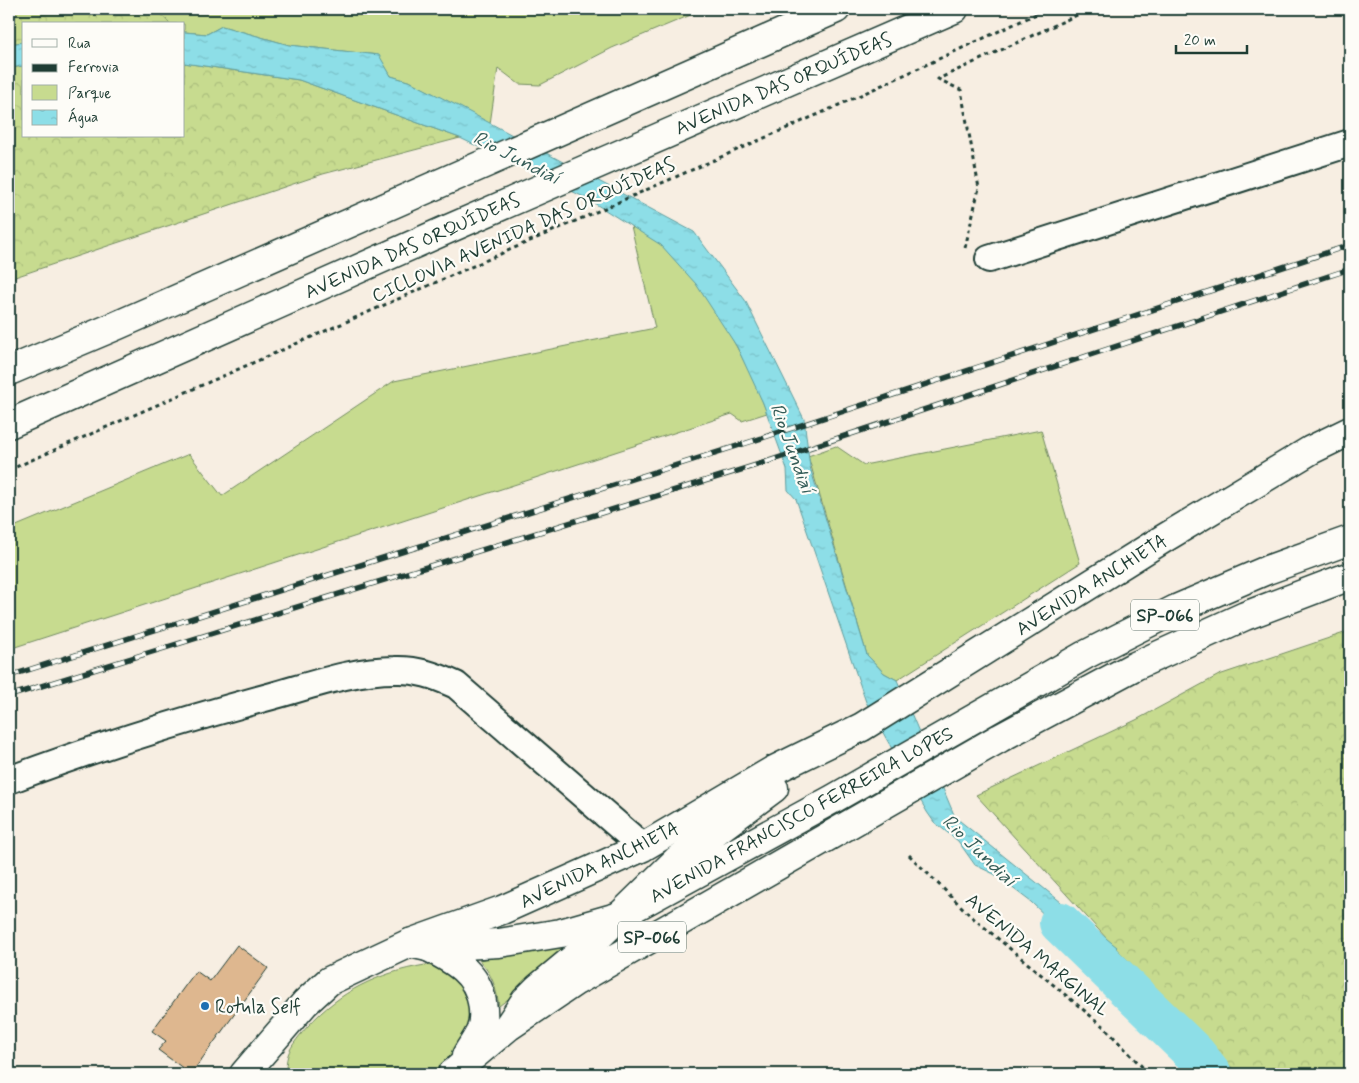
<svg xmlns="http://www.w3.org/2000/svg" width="1359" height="1083" font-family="Mynerve,sans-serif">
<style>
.green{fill:#c7db8f;stroke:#738c62}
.forest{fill:url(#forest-crowns);stroke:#738c62}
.water{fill:url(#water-ripples);stroke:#619e9f}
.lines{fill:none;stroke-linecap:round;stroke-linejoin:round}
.river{stroke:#8ddee7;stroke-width:42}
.building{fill:#deb78f;stroke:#1f3d34}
.minor-casing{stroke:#1f3d34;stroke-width:30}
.major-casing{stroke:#1f3d34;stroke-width:31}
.highway-casing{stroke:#1f3d34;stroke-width:31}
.path{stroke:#1f3d34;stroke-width:3;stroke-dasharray:4 4;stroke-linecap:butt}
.minor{stroke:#fdfcf7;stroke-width:26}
.major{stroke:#fdfcf7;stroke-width:28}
.highway{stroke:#fdfcf7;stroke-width:28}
.rail-casing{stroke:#1f3d34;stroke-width:5.5}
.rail{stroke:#fdfcf7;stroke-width:4;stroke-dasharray:11;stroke-linecap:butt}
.poi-dot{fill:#1f6fb2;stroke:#fdfcf7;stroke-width:2}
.labels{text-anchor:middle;stroke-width:4.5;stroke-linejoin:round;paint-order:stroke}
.shield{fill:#fdfcf7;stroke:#62766e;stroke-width:1}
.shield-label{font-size:18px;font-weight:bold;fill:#1f3d34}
.street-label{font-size:19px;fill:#1f3d34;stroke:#fdfcf7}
.poi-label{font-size:19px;fill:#1f3d34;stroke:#fdfcf7;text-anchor:start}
.water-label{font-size:20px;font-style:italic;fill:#355d58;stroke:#fdfcf7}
</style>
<defs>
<pattern id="forest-crowns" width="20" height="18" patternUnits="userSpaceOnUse" patternTransform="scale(1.25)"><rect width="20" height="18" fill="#c7db8f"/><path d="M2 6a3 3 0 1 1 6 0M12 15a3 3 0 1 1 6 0" fill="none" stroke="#aabd7c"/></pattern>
<pattern id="water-ripples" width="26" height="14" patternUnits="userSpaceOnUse" patternTransform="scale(1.25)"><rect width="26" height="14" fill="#8ddee7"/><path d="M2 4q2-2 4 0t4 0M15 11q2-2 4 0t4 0" fill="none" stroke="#79bfc7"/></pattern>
</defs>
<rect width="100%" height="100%" fill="#f7eee2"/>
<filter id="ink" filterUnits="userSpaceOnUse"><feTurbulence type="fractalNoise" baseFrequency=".02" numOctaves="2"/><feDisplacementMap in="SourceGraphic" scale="10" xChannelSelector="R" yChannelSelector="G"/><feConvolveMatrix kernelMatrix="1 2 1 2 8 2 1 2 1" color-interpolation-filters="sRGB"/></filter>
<g filter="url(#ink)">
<g class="green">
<path d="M 157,9 L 705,9 L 612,48 L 540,85 L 519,84 L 498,68 L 490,124 L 411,82 L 391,76 L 378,55 L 289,45 L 222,26 L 207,34 L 184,32 L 184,24 L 170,24 Z"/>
<path d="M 631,226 C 641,232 652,238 661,245 C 704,280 747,360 767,413 L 742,421 L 732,414 L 9,649 L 9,529 L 189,454 L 222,496 L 394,381 L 655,328 Z"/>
<path d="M 1041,430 L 1080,563 L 897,680 L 884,673 L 867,655 L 808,456 L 836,446 L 864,465 Z"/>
<path d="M 588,938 L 499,1006 C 496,987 492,974 479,960 L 565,944 Z"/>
<path d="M 425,965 L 445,968 L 461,979 L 472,1014 L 468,1035 L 453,1056 L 432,1074 L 286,1074 C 286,1068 286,1061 288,1055 C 291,1045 301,1034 308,1026 C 340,991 378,973 425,965 Z"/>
</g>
<g class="forest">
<path d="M 9,9 L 157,9 L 170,24 L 24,24 L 24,42 L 9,44 Z"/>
<path d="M 184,63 L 299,80 L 460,138 L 323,174 L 9,279 L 9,68 L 24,66 L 24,136 L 184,136 Z"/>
<path d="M 1350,631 L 1350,1074 L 1238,1074 L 1107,939 L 976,795 L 1136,720 L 1219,675 Z"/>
</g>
<g class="water">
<path d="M 222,26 L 289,45 L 379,55 L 391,76 L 411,82 L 458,106 L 694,232 L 745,300 L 804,419 L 810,467 L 867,655 L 884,673 L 897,680 L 955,817 L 1117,947 L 1095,970 L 1077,946 L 1031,902 L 994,874 L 975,865 L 958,841 L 934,822 L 927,812 L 866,702 L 796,499 L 788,490 L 787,469 L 763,403 L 737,347 L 696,284 L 661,245 L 586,198 L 460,138 L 299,80 L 184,63 L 184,32 L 207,34 Z"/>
<path d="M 24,42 L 24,66 L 9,68 L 9,44 Z"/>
</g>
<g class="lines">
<path class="river" d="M 1060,923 L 1195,1054 L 1211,1074"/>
</g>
<path class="building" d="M 237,945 L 268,968 L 191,1074 L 158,1050 L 166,1041 L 152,1031 L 196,971 L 210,981 Z"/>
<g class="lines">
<g class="minor-casing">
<g id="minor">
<path d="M 989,259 L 1350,143"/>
<path d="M 9,780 C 96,747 183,720 272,696 C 312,685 353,670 395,670 C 417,669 436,676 456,685 L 643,847"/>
</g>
</g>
<g class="major-casing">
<g id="major">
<path d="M 9,371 L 118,325 L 836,9"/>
<path d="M 9,424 L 446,230 L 954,9"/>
<path d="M 410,943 L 502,910 L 643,847 L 772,771 L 862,727 L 1163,539 L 1311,450 L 1350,431"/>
<path d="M 509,1025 L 525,1001 L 538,988 L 591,944 L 677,860 L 774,788"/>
</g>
</g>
<g class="highway-casing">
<g id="highway">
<path d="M 428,947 C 453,960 477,972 482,1002 C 484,1013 484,1023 480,1032 C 476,1041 470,1048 466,1056"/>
<path d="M 244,1074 L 305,1003 L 329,981 L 410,943 L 428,947 L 499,943 L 561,933 L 617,917 L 833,799 L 1085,655 L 1176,609 L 1267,570 L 1350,540"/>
<path d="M 452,1074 L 508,1027 L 576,981 L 1000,738 L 1135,666 L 1245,616 L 1350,576"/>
</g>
</g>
<g class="path">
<path d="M 965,248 L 979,188 L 961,90 L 938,79 L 1090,9"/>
<path d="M 9,470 L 828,110 L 1047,9"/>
<path d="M 909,855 L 972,917 L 1104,1027 L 1149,1074"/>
</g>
<use href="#minor" class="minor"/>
<use href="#major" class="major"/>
<use href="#highway" class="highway"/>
<g class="rail-casing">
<g id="rail">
<path d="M 9,676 L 756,440 L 1350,245"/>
<path d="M 9,696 L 763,463 L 1350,269"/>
</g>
</g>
<use href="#rail" class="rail"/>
</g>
</g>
<circle class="poi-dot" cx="205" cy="1006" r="5"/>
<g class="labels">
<g class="shield">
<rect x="1131" y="599.5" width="68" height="31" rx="4"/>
<rect x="618" y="921.5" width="68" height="31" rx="4"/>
</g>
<g class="shield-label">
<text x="1165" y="621">SP-066</text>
<text x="652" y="943">SP-066</text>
</g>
<g class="street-label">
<text transform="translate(783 83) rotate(-23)" y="7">AVENIDA DAS ORQUÍDEAS</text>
<text transform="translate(523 229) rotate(-24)" y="7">CICLOVIA AVENIDA DAS ORQUÍDEAS</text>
<text transform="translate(412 245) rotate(-24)" y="7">AVENIDA DAS ORQUÍDEAS</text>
<text transform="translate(1091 584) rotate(-32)" y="7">AVENIDA ANCHIETA</text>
<text transform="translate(801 814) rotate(-29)" y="7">AVENIDA FRANCISCO FERREIRA LOPES</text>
<text transform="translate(599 864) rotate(-26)" y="7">AVENIDA ANCHIETA</text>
<text transform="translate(1038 954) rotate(40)" y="7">AVENIDA MARGINAL</text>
</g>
<g class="poi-label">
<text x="215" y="1013">Rotula Self</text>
</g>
<g class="water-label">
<text transform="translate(517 157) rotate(27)" y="7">Rio Jundiaí</text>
<text transform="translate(793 448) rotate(70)" y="7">Rio Jundiaí</text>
<text transform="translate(980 850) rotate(44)" y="7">Rio Jundiaí</text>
</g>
</g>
<rect width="1359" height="1083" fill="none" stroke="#fdfcf7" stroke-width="30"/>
<rect x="15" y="15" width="1329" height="1053" fill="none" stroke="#1f3d34" stroke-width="2" filter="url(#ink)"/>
<rect x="22" y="22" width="162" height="115" fill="#fdfcf7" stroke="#a4b0a9"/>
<rect x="32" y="39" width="25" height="8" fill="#fdfcf7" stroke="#a4b0a9"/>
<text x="68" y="48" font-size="15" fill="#1f3d34">Rua</text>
<rect x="32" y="64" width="25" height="8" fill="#1f3d34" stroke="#a4b0a9"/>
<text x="68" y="72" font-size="15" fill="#1f3d34">Ferrovia</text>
<rect x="32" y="85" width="25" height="15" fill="#c7db8f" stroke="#a4b0a9"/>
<text x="68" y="98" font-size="15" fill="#1f3d34">Parque</text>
<rect x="32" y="110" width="25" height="15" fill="url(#water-ripples)" stroke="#a4b0a9"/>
<text x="68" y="122" font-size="15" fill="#1f3d34">Água</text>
<path d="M1176 45v8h71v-8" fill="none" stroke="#1f3d34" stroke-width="2.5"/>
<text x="1184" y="45" font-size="15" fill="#1f3d34" stroke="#fdfcf7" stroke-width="4" paint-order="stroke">20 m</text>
</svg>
